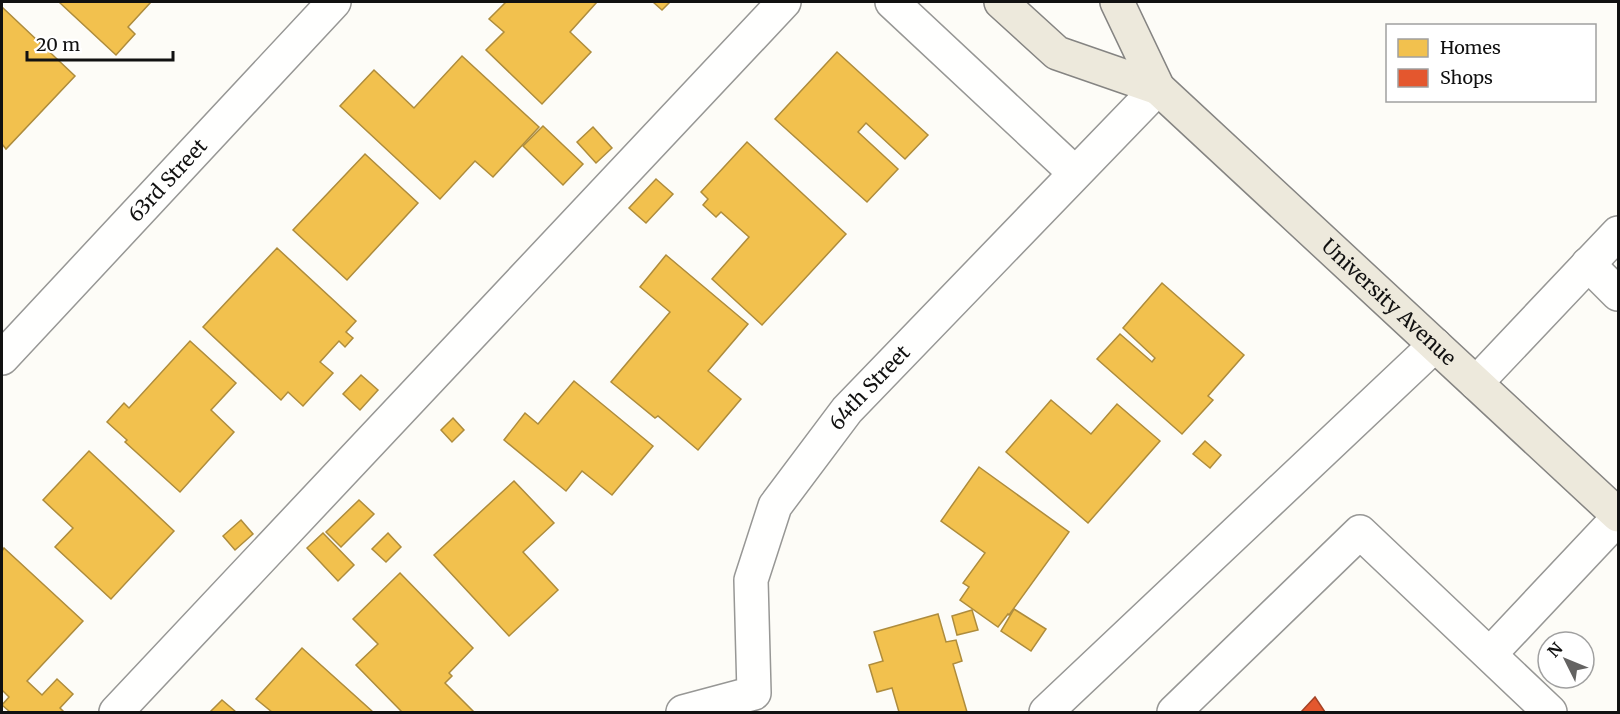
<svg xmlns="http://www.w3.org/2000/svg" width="1620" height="714" font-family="Merriweather,serif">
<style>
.homes{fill:#f2c14e;stroke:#ae8c3c;stroke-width:1.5}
.shops{fill:#e4572e;stroke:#a54225;stroke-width:1.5}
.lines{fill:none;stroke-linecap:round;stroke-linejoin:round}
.minor-casing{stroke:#979795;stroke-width:36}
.major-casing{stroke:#858482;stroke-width:36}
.minor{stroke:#fffffe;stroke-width:33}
.major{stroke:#ede9dc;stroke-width:33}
.labels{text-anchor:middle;stroke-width:6;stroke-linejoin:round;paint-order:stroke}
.street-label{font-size:20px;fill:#111;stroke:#fff}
</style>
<rect width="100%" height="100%" fill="#fdfcf7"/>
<g class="homes">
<path d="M 59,2 L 151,2 L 128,27 L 135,34 L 116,55 Z"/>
<path d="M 506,2 L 597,2 L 570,32 L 591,52 L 542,104 L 486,50 L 504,32 L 489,19 Z"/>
<path d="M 653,2 L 670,2 L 662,10 Z"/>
<path d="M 2,7 L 75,76 L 6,149 L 2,144 Z"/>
<path d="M 837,52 L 928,135 L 905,159 L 866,123 L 858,132 L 898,169 L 867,202 L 775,119 Z"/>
<path d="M 462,56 L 539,127 L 493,177 L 475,161 L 440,199 L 340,106 L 374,70 L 414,108 Z"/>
<path d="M 543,126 L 583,164 L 563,185 L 523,146 Z"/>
<path d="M 593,127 L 612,148 L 596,163 L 577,142 Z"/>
<path d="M 747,142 L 846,234 L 762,325 L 712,279 L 749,237 L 721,212 L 716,217 L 703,205 L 708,199 L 701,192 Z"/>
<path d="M 365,154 L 418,203 L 347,280 L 293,230 Z"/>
<path d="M 656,179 L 673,194 L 646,223 L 629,208 Z"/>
<path d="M 277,248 L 356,321 L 346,332 L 353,338 L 345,347 L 339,341 L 320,362 L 333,373 L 303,406 L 288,392 L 281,400 L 203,327 Z"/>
<path d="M 666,255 L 748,324 L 708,371 L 741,399 L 698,450 L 658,416 L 655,418 L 611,382 L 670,312 L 640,287 Z"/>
<path d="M 1162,283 L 1244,355 L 1208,396 L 1213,400 L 1182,434 L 1097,359 L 1120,334 L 1152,362 L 1155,358 L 1123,328 Z"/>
<path d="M 190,341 L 236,383 L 211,410 L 234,432 L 180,492 L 125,442 L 127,440 L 107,422 L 124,403 L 129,408 Z"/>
<path d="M 361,375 L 378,390 L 360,410 L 343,394 Z"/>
<path d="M 574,381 L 653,446 L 612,495 L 582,471 L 566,491 L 504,440 L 525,413 L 538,424 Z"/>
<path d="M 1051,400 L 1091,434 L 1117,404 L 1160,441 L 1088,523 L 1006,452 Z"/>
<path d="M 453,418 L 464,430 L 452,442 L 441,430 Z"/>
<path d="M 1205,441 L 1221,455 L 1210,468 L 1193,454 Z"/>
<path d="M 89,451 L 174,531 L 111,599 L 55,547 L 73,528 L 43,500 Z"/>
<path d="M 979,467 L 1069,532 L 1009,615 L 1008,614 L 998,627 L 960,600 L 969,587 L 963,583 L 985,553 L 941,521 Z"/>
<path d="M 514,481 L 554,523 L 523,552 L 558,590 L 509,636 L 434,555 Z"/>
<path d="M 359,500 L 374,514 L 341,547 L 326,532 Z"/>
<path d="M 241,520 L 253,534 L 235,550 L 223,536 Z"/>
<path d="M 323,533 L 354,565 L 338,581 L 307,548 Z"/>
<path d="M 388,533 L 401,547 L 386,562 L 372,549 Z"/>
<path d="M 4,548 L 83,621 L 27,681 L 42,695 L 57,679 L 73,694 L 60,708 L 64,712 L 10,712 L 2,705 L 9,697 L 2,690 L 2,551 Z"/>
<path d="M 400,573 L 473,648 L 449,673 L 452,676 L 445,683 L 474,712 L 402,712 L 356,665 L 378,644 L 353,619 Z"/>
<path d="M 1014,609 L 1046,629 L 1031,651 L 1001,631 Z"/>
<path d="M 972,610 L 978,630 L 957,635 L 952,616 Z"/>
<path d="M 938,614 L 946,642 L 956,640 L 962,661 L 953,664 L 967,712 L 899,712 L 892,688 L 877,692 L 869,665 L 883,661 L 874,632 Z"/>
<path d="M 302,648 L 373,712 L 272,712 L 256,699 Z"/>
<path d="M 222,700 L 236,712 L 210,712 Z"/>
</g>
<path class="shops" d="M 1315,697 L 1325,712 L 1301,712 Z"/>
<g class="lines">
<g class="minor-casing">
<g id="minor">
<path d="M 892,2 L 1075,173"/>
<path d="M 1588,264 L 1618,294"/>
<path id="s1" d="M 2,358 L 334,2"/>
<path d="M 1476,383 L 1618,233"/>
<path d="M 1490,654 L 1618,518"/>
<path d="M 116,712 L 784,2"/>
<path id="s2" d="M 683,712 L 754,693 L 751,580 L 775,506 L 847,410 L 1158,88"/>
<path d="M 1046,712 L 1435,345"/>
<path d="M 1174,712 L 1360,532 L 1550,712"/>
</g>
</g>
<g class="major-casing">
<g id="major">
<path d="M 1001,2 L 1057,53 L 1158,88"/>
<path id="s3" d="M 1117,2 L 1158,88 L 1618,515"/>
</g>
</g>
<use href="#minor" class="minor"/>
<use href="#major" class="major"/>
</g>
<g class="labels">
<g class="street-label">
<text dy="7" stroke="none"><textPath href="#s1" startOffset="243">63rd Street</textPath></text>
<text dy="7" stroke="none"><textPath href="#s3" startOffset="410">University Avenue</textPath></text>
<text dy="7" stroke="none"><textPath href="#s2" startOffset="416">64th Street</textPath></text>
</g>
</g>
<rect width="1620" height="714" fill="none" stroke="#111111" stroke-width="6"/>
<rect x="1386" y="24" width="210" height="78" fill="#ffffff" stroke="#a0a0a0" stroke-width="1.5"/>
<rect x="1398" y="39" width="30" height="18" fill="#f2c14e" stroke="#a0a0a0" stroke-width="1.5"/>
<text x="1440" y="54" font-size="18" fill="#111111">Homes</text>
<rect x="1398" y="69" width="30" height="18" fill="#e4572e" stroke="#a0a0a0" stroke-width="1.5"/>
<text x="1440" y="84" font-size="18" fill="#111111">Shops</text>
<g transform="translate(1566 660) rotate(313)"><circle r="28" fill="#ffffff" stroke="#a0a0a0" stroke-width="1.5"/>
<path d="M0-4.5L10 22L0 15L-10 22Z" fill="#646362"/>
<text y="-9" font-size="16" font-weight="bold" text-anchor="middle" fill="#111111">N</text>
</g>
<path d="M27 51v9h146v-9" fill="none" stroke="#111111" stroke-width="3"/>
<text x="36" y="51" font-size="18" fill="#111111" stroke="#ffffff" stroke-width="4.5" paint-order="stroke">20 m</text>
</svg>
